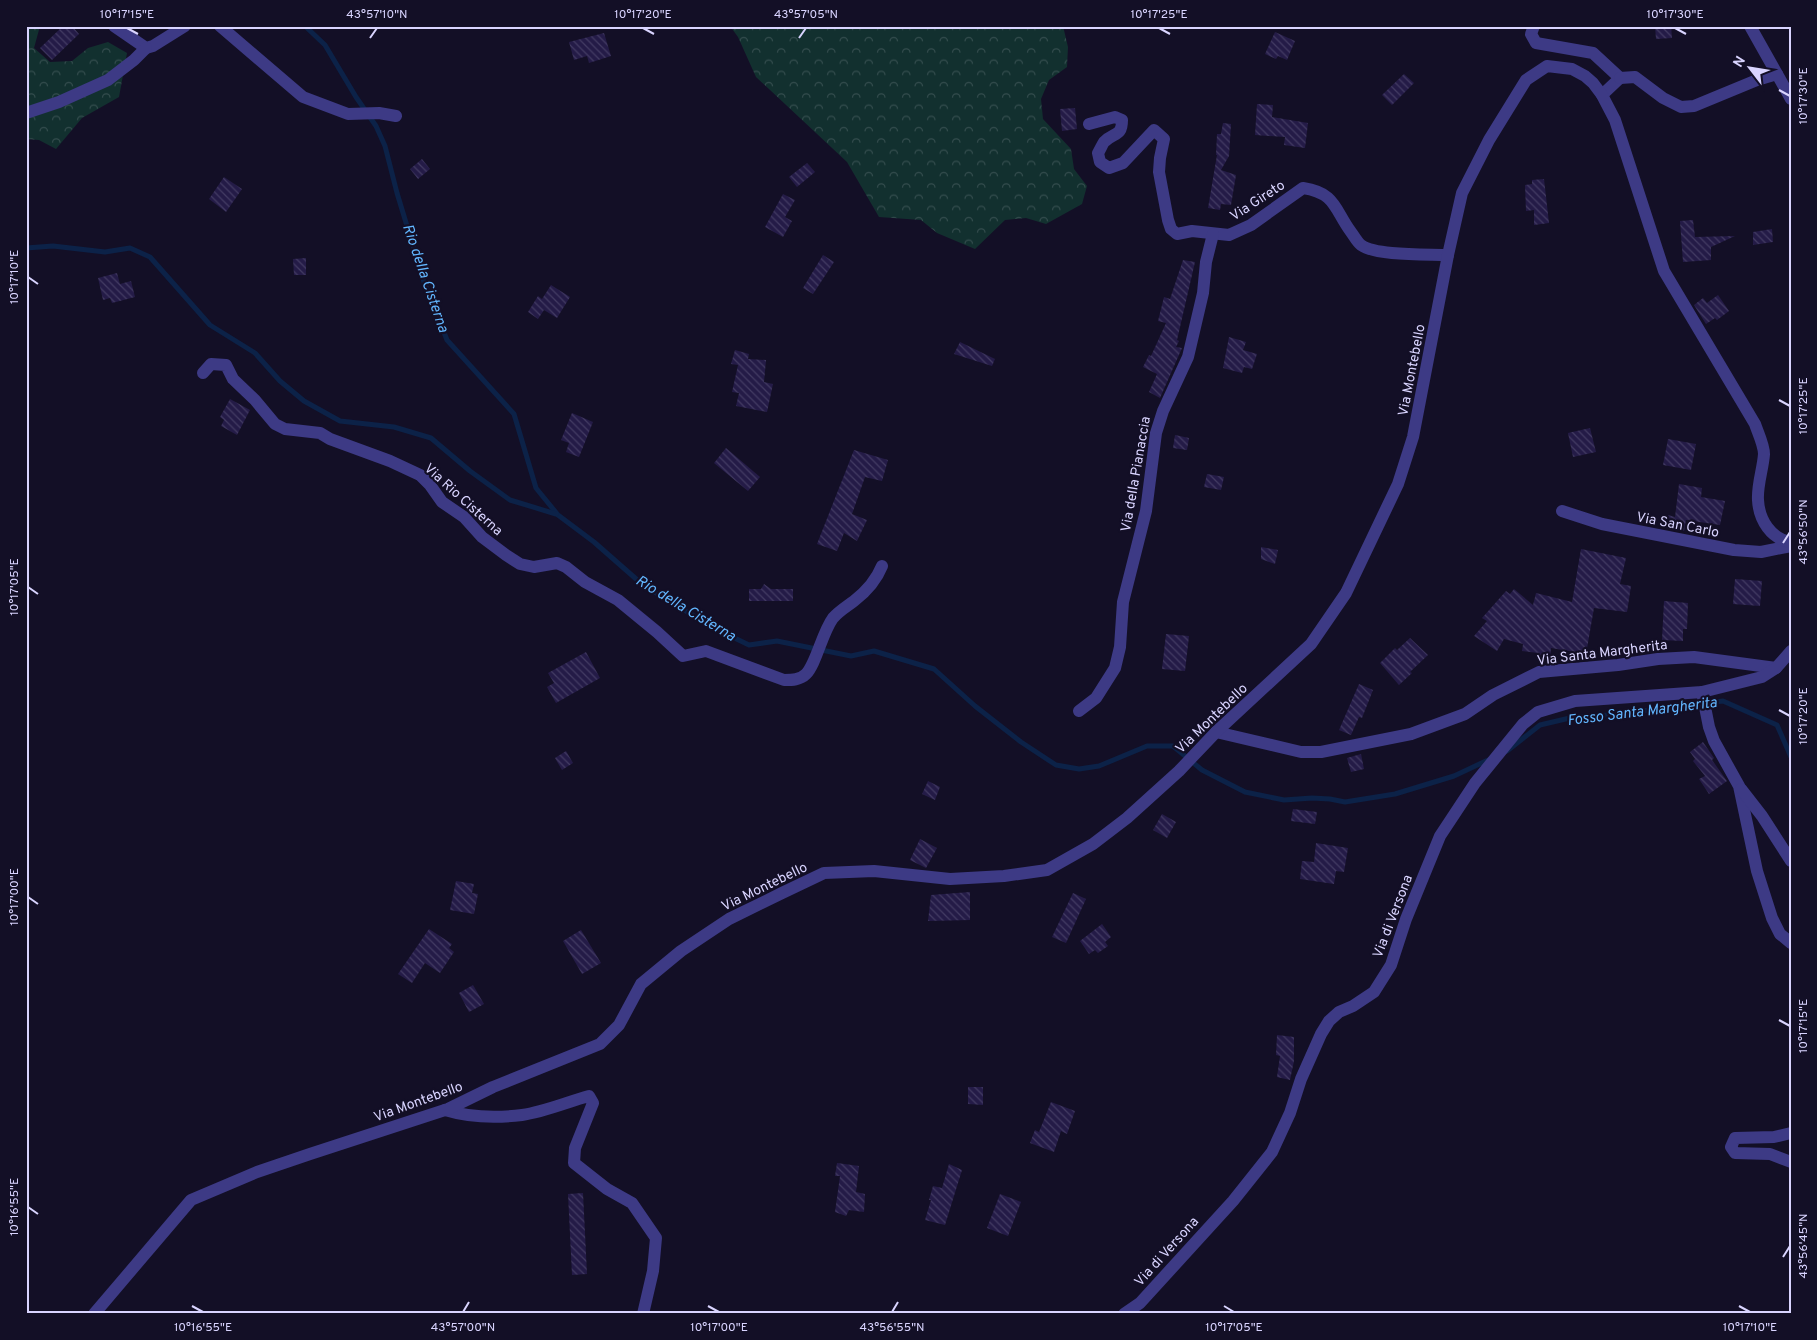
<svg xmlns="http://www.w3.org/2000/svg" width="1817" height="1340" font-family="Overpass,sans-serif">
<style>
.forest{fill:url(#forest-crowns)}
.lines{fill:none;stroke-linecap:round;stroke-linejoin:round}
.stream{stroke:#0c2248;stroke-width:5}
.building{fill:url(#building-back-hatch)}
.minor{stroke:#3d3a85;stroke-width:12}
.ticks{fill:none;stroke:#d9d4ff;stroke-width:2}
.labels{text-anchor:middle;stroke-width:4.5;stroke-linejoin:round;paint-order:stroke}
.street-label{font-size:14px;fill:#d9d4ff;stroke:#130f26}
.water-label{font-size:15px;font-style:italic;fill:#62b6ff;stroke:#130f26}
.neatline{fill:none;stroke:#d9d4ff;stroke-width:2}
.ticks-label{font-size:12px;text-anchor:middle;fill:#d9d4ff}
</style>
<defs>
<pattern id="forest-crowns" width="20" height="18" patternUnits="userSpaceOnUse" patternTransform="scale(1.25)"><rect width="20" height="18" fill="#12302f"/><path d="M2 6a3 3 0 1 1 6 0M12 15a3 3 0 1 1 6 0" fill="none" stroke="#344d4e"/></pattern>
<pattern id="building-back-hatch" width="6" height="6" patternUnits="userSpaceOnUse" patternTransform="scale(1.25)"><rect width="6" height="6" fill="#241b47"/><path d="M-1 5l2 2M0 0l6 6M5-1l2 2" fill="none" stroke="#433b63"/></pattern>
</defs>
<rect width="100%" height="100%" fill="#130f26"/>
<g class="forest">
<path d="M 26,26 L 40,26 L 34,48 L 50,62 L 72,61 L 88,48 L 108,42 L 127,53 L 119,97 L 82,118 L 56,149 L 39,140 L 26,139 Z"/>
<path d="M 730,26 L 1063,26 L 1068,47 L 1067,67 L 1049,80 L 1041,99 L 1043,119 L 1071,149 L 1074,169 L 1087,186 L 1082,204 L 1046,224 L 1026,218 L 1005,220 L 975,249 L 937,233 L 921,220 L 879,217 L 847,162 L 756,77 L 738,37 Z"/>
</g>
<g class="lines">
<g class="stream">
<path d="M 305,26 L 325,45 L 356,97 L 376,126 L 385,146 L 397,193 L 424,282 L 447,340 L 514,414 L 536,488 L 558,515 L 594,542 L 643,585 L 714,628 L 749,645 L 777,641 L 851,656 L 874,651 L 934,669 L 975,706 L 1021,742 L 1056,765 L 1079,769 L 1099,766 L 1147,746 L 1173,746 L 1202,770 L 1245,792 L 1284,800 L 1312,798 L 1330,799 L 1345,802 L 1395,794 L 1454,776 L 1488,760"/>
<path d="M 26,248 L 53,246 L 105,252 L 130,248 L 150,257 L 210,325 L 255,353 L 280,381 L 304,401 L 340,421 L 394,427 L 431,438 L 470,471 L 510,500 L 556,514"/>
<path d="M 1507,751 L 1540,725 L 1574,717 L 1609,715 L 1723,701 L 1777,725 L 1791,757"/>
</g>
</g>
<g class="building">
<path d="M 63,26 L 72,26 L 79,34 L 52,60 L 40,48 Z"/>
<path d="M 1655,26 L 1671,26 L 1672,38 L 1656,39 Z"/>
<path d="M 1275,32 L 1295,41 L 1287,60 L 1278,56 L 1276,59 L 1265,54 Z"/>
<path d="M 604,33 L 611,56 L 589,63 L 587,56 L 574,60 L 569,42 Z"/>
<path d="M 1404,74 L 1414,83 L 1392,105 L 1382,95 Z"/>
<path d="M 1257,104 L 1273,105 L 1272,117 L 1308,123 L 1305,148 L 1284,145 L 1285,137 L 1255,135 Z"/>
<path d="M 1075,108 L 1077,129 L 1062,131 L 1060,109 Z"/>
<path d="M 1223,123 L 1231,124 L 1229,156 L 1221,170 L 1236,175 L 1231,205 L 1221,204 L 1220,210 L 1208,208 L 1217,155 L 1216,155 L 1217,134 L 1221,134 Z"/>
<path d="M 422,159 L 430,169 L 418,179 L 410,169 Z"/>
<path d="M 807,163 L 815,172 L 797,187 L 789,177 Z"/>
<path d="M 224,177 L 242,189 L 226,212 L 209,199 Z"/>
<path d="M 1544,179 L 1549,223 L 1534,225 L 1534,210 L 1526,211 L 1525,185 L 1532,184 L 1532,180 Z"/>
<path d="M 783,194 L 795,200 L 785,217 L 792,221 L 783,237 L 765,227 Z"/>
<path d="M 1693,220 L 1695,237 L 1735,236 L 1711,247 L 1711,260 L 1683,262 L 1680,221 Z"/>
<path d="M 1772,229 L 1773,242 L 1753,245 L 1753,232 Z"/>
<path d="M 823,255 L 834,262 L 813,294 L 803,288 Z"/>
<path d="M 306,258 L 306,275 L 294,275 L 293,259 Z"/>
<path d="M 1183,260 L 1195,262 L 1177,340 L 1179,341 L 1176,347 L 1182,348 L 1160,398 L 1149,392 L 1157,374 L 1143,367 L 1149,355 L 1151,356 L 1166,323 L 1158,321 L 1164,297 L 1170,299 Z"/>
<path d="M 117,273 L 120,284 L 131,281 L 135,297 L 112,303 L 110,298 L 103,300 L 98,278 Z"/>
<path d="M 551,285 L 570,297 L 557,318 L 544,310 L 538,319 L 528,312 L 538,296 L 542,299 Z"/>
<path d="M 1718,295 L 1729,311 L 1717,320 L 1715,318 L 1706,324 L 1694,305 L 1703,298 L 1707,303 Z"/>
<path d="M 1229,337 L 1246,342 L 1243,350 L 1257,354 L 1252,369 L 1244,367 L 1242,373 L 1223,368 Z"/>
<path d="M 960,342 L 995,359 L 992,366 L 954,354 Z"/>
<path d="M 735,350 L 749,354 L 748,359 L 766,360 L 764,382 L 773,384 L 767,412 L 736,406 L 739,393 L 732,392 L 738,365 L 731,364 Z"/>
<path d="M 230,399 L 250,410 L 237,435 L 221,426 L 224,420 L 220,417 Z"/>
<path d="M 572,413 L 593,422 L 579,457 L 566,452 L 569,443 L 561,440 Z"/>
<path d="M 1590,428 L 1596,452 L 1573,457 L 1568,433 Z"/>
<path d="M 1175,435 L 1189,438 L 1187,450 L 1173,448 Z"/>
<path d="M 1668,439 L 1696,444 L 1691,470 L 1663,465 Z"/>
<path d="M 726,448 L 760,477 L 748,491 L 714,463 Z"/>
<path d="M 854,450 L 888,460 L 882,481 L 865,477 L 852,514 L 867,520 L 857,541 L 844,533 L 837,551 L 817,544 Z"/>
<path d="M 1207,474 L 1224,477 L 1221,490 L 1204,487 Z"/>
<path d="M 1679,484 L 1702,488 L 1701,497 L 1725,501 L 1720,525 L 1686,520 L 1684,531 L 1666,528 L 1668,515 L 1675,517 Z"/>
<path d="M 1261,547 L 1278,550 L 1275,564 L 1261,559 Z"/>
<path d="M 1581,549 L 1626,558 L 1620,584 L 1631,586 L 1627,612 L 1594,608 L 1586,654 L 1551,648 L 1550,659 L 1537,657 L 1538,653 L 1522,651 L 1523,644 L 1504,639 L 1497,651 L 1474,636 L 1487,621 L 1482,618 L 1506,591 L 1510,594 L 1514,589 L 1533,605 L 1536,593 L 1572,602 Z"/>
<path d="M 1735,579 L 1762,581 L 1760,606 L 1733,604 Z"/>
<path d="M 764,584 L 771,589 L 793,589 L 793,601 L 749,601 L 749,589 L 761,589 Z"/>
<path d="M 1664,601 L 1688,603 L 1687,629 L 1683,629 L 1683,641 L 1662,640 Z"/>
<path d="M 1166,634 L 1189,636 L 1185,671 L 1162,669 Z"/>
<path d="M 1410,638 L 1428,655 L 1410,672 L 1412,673 L 1399,685 L 1380,663 L 1395,648 L 1397,650 Z"/>
<path d="M 586,652 L 600,678 L 556,703 L 547,687 L 554,683 L 548,673 Z"/>
<path d="M 1359,684 L 1373,690 L 1362,718 L 1359,717 L 1351,735 L 1339,730 Z"/>
<path d="M 1703,742 L 1714,758 L 1712,760 L 1727,781 L 1709,794 L 1699,779 L 1705,776 L 1693,761 L 1695,759 L 1690,752 Z"/>
<path d="M 566,751 L 573,763 L 562,770 L 555,758 Z"/>
<path d="M 1361,754 L 1364,769 L 1351,772 L 1347,758 Z"/>
<path d="M 928,781 L 940,787 L 935,800 L 922,794 Z"/>
<path d="M 1293,809 L 1317,812 L 1315,824 L 1291,821 Z"/>
<path d="M 1162,814 L 1176,822 L 1167,838 L 1153,830 Z"/>
<path d="M 920,839 L 937,848 L 926,868 L 910,860 Z"/>
<path d="M 1316,843 L 1348,848 L 1344,872 L 1336,871 L 1334,884 L 1300,879 L 1302,861 L 1314,862 Z"/>
<path d="M 456,881 L 474,884 L 472,893 L 478,894 L 474,914 L 450,910 Z"/>
<path d="M 970,892 L 970,920 L 928,921 L 931,895 Z"/>
<path d="M 1073,893 L 1086,899 L 1066,943 L 1052,937 Z"/>
<path d="M 1102,924 L 1111,937 L 1105,942 L 1108,946 L 1098,953 L 1095,950 L 1089,954 L 1080,941 Z"/>
<path d="M 429,929 L 452,944 L 449,948 L 454,952 L 440,973 L 425,963 L 412,983 L 398,974 Z"/>
<path d="M 581,930 L 601,963 L 582,974 L 563,941 Z"/>
<path d="M 473,985 L 484,1004 L 469,1012 L 459,993 Z"/>
<path d="M 1277,1035 L 1294,1037 L 1294,1061 L 1290,1080 L 1277,1077 L 1280,1056 L 1276,1055 Z"/>
<path d="M 968,1087 L 983,1087 L 983,1105 L 968,1104 Z"/>
<path d="M 1051,1102 L 1075,1111 L 1067,1134 L 1061,1131 L 1054,1152 L 1030,1143 L 1035,1130 L 1039,1132 Z"/>
<path d="M 837,1163 L 859,1166 L 856,1192 L 865,1194 L 864,1212 L 849,1210 L 846,1216 L 835,1212 L 840,1176 L 835,1176 Z"/>
<path d="M 949,1164 L 962,1170 L 945,1225 L 925,1220 L 931,1200 L 929,1200 L 933,1186 L 942,1188 Z"/>
<path d="M 583,1193 L 587,1274 L 572,1275 L 568,1194 Z"/>
<path d="M 1000,1194 L 1021,1202 L 1008,1236 L 987,1228 Z"/>
</g>
<g class="lines">
<g class="minor">
<path d="M 114,26 L 146,48 L 153,46 L 185,26"/>
<path d="M 220,26 L 303,97 L 348,114 L 379,113 L 396,116"/>
<path d="M 1534,26 L 1531,34 L 1536,43 L 1593,53 L 1620,78 L 1602,95"/>
<path d="M 1750,26 L 1777,74"/>
<path d="M 1620,78 L 1635,77 L 1663,98 L 1681,107 L 1694,106 L 1757,80 L 1777,74 L 1791,99"/>
<path d="M 26,113 L 59,102 L 108,80 L 134,60 L 146,48"/>
<path d="M 1089,124 L 1115,117 L 1122,120 C 1122,137 1114,132 1104,142 C 1102,145 1100,150 1098,153 L 1100,162 L 1109,168 L 1123,163 L 1154,130 L 1164,139 L 1160,158 L 1159,172 L 1168,220 L 1171,229 L 1177,234 L 1192,231 L 1229,235 L 1251,225 L 1303,188 C 1336,193 1334,209 1351,232 C 1354,236 1357,242 1361,245 C 1376,256 1427,254 1448,255"/>
<path d="M 203,373 L 211,364 L 226,365 L 233,379 L 255,400 L 275,424 L 285,429 L 320,433 L 330,439 L 390,461 L 420,475 L 430,485 L 442,502 L 464,517 L 482,537 L 506,555 L 520,564 L 534,567 L 557,563 L 566,567 L 585,582 L 618,600 L 657,632 L 683,656 L 706,651 L 784,680 C 792,680 800,680 806,674 C 816,664 822,633 833,618 C 839,611 846,607 854,601 C 867,591 876,581 882,566"/>
<path d="M 1562,511 L 1602,524 L 1734,550 L 1761,552 L 1791,546"/>
<path d="M 1702,692 L 1709,727 L 1714,741 L 1739,786 L 1757,871 L 1772,918 L 1780,934 L 1791,943"/>
<path d="M 1079,711 L 1096,698 L 1115,668 L 1120,647 L 1123,602 L 1146,511 L 1156,433 L 1163,411 L 1188,357 L 1203,293 L 1206,262 L 1213,234"/>
<path d="M 1216,732 L 1301,752 L 1321,752 L 1411,734 L 1465,714 L 1493,695 L 1539,672 L 1618,665 L 1658,659 L 1694,657 L 1776,668"/>
<path d="M 1741,789 L 1762,816 L 1791,861"/>
<path d="M 445,1110 C 468,1117 497,1118 522,1115 C 544,1112 567,1102 589,1096 L 593,1103 L 575,1148 L 574,1163 L 607,1189 L 632,1203 L 656,1238 L 653,1271 L 643,1314"/>
<path d="M 1791,1133 L 1774,1137 L 1735,1138 L 1731,1147 L 1735,1153 L 1770,1154 L 1791,1162"/>
<path d="M 94,1314 L 191,1200 L 257,1172 L 310,1154 L 448,1109 L 493,1087 L 600,1044 L 619,1025 L 641,984 L 681,951 L 729,919 L 782,893 L 824,873 L 874,871 L 950,879 L 1004,876 L 1047,870 L 1093,844 L 1127,818 L 1179,771 L 1216,732 L 1311,644 L 1346,593 L 1398,484 L 1413,437 L 1448,255 L 1462,193 L 1489,140 L 1526,80 L 1547,66 L 1572,69 L 1585,76 L 1593,83 L 1602,95 L 1615,120 L 1664,271 L 1755,424 C 1758,433 1764,445 1764,454 C 1763,469 1757,485 1758,500 C 1759,520 1771,539 1791,542"/>
<path d="M 1124,1314 L 1140,1303 L 1233,1201 L 1272,1152 L 1290,1113 L 1301,1079 L 1321,1034 L 1329,1021 L 1339,1012 L 1353,1006 L 1374,992 L 1391,965 L 1406,919 L 1440,836 L 1475,783 L 1523,724 L 1538,712 L 1575,701 L 1702,692 L 1762,677 L 1776,668 L 1791,651"/>
</g>
</g>
<path class="ticks" d="M 127,28 L 138,34M 643,28 L 654,34M 1159,28 L 1170,34M 1675,28 L 1686,34M 370,38 L 377,28M 799,38 L 806,28M 1779,90 L 1790,96M 28,277 L 38,284M 1779,400 L 1790,406M 1783,543 L 1790,532M 28,587 L 38,594M 1779,710 L 1790,716M 28,897 L 38,904M 1779,1020 L 1790,1026M 28,1207 L 38,1214M 1783,1257 L 1790,1246M 192,1306 L 203,1312M 708,1306 L 719,1312M 1224,1306 L 1234,1312M 1739,1306 L 1750,1312M 463,1312 L 469,1302M 892,1312 L 898,1302"/>
<g class="labels">
<g class="street-label">
<text transform="translate(1257 200) rotate(-33)" y="5">Via Gireto</text>
<text transform="translate(1411 370) rotate(-79)" y="5">Via Montebello</text>
<text transform="translate(1135 474) rotate(-80)" y="5">Via della Pianaccia</text>
<text transform="translate(464 499) rotate(42)" y="5">Via Rio Cisterna</text>
<text transform="translate(1678 524) rotate(11)" y="5">Via San Carlo</text>
<text transform="translate(1602 652) rotate(-7)" y="5">Via Santa Margherita</text>
<text transform="translate(1211 718) rotate(-44)" y="5">Via Montebello</text>
<text transform="translate(764 886) rotate(-26)" y="5">Via Montebello</text>
<text transform="translate(1392 916) rotate(-69)" y="5">Via di Versona</text>
<text transform="translate(418 1101) rotate(-20)" y="5">Via Montebello</text>
<text transform="translate(1166 1251) rotate(-48)" y="5">Via di Versona</text>
</g>
<g class="water-label">
<text transform="translate(426 278) rotate(71)" y="5">Rio della Cisterna</text>
<text transform="translate(686 608) rotate(31)" y="5">Rio della Cisterna</text>
<text transform="translate(1642 711) rotate(-7)" y="5">Fosso Santa Margherita</text>
</g>
</g>
<rect width="1817" height="1340" fill="none" stroke="#130f26" stroke-width="55"/>
<g transform="translate(1750 68) rotate(301)" stroke="#130f26" stroke-width="4" paint-order="stroke">
<path d="M0-4L9 19L0 12L-9 19Z" fill="#d9d4ff"/>
<text y="-8" font-size="14" font-weight="bold" text-anchor="middle" fill="#d9d4ff">N</text>
</g>
<rect x="28" y="28" width="1762" height="1284" class="neatline"/>
<g class="ticks-label">
<text x="127" y="18">10°17'15"E</text>
<text x="377" y="18">43°57'10"N</text>
<text x="643" y="18">10°17'20"E</text>
<text x="806" y="18">43°57'05"N</text>
<text x="1159" y="18">10°17'25"E</text>
<text x="1675" y="18">10°17'30"E</text>
<text transform="translate(1803 96) rotate(-90)" y="4">10°17'30"E</text>
<text transform="translate(14 277) rotate(-90)" y="4">10°17'10"E</text>
<text transform="translate(1803 406) rotate(-90)" y="4">10°17'25"E</text>
<text transform="translate(1803 532) rotate(-90)" y="4">43°56'50"N</text>
<text transform="translate(14 587) rotate(-90)" y="4">10°17'05"E</text>
<text transform="translate(1803 716) rotate(-90)" y="4">10°17'20"E</text>
<text transform="translate(14 897) rotate(-90)" y="4">10°17'00"E</text>
<text transform="translate(1803 1026) rotate(-90)" y="4">10°17'15"E</text>
<text transform="translate(14 1207) rotate(-90)" y="4">10°16'55"E</text>
<text transform="translate(1803 1246) rotate(-90)" y="4">43°56'45"N</text>
<text x="203" y="1331">10°16'55"E</text>
<text x="463" y="1331">43°57'00"N</text>
<text x="719" y="1331">10°17'00"E</text>
<text x="892" y="1331">43°56'55"N</text>
<text x="1234" y="1331">10°17'05"E</text>
<text x="1750" y="1331">10°17'10"E</text>
</g>
</svg>
